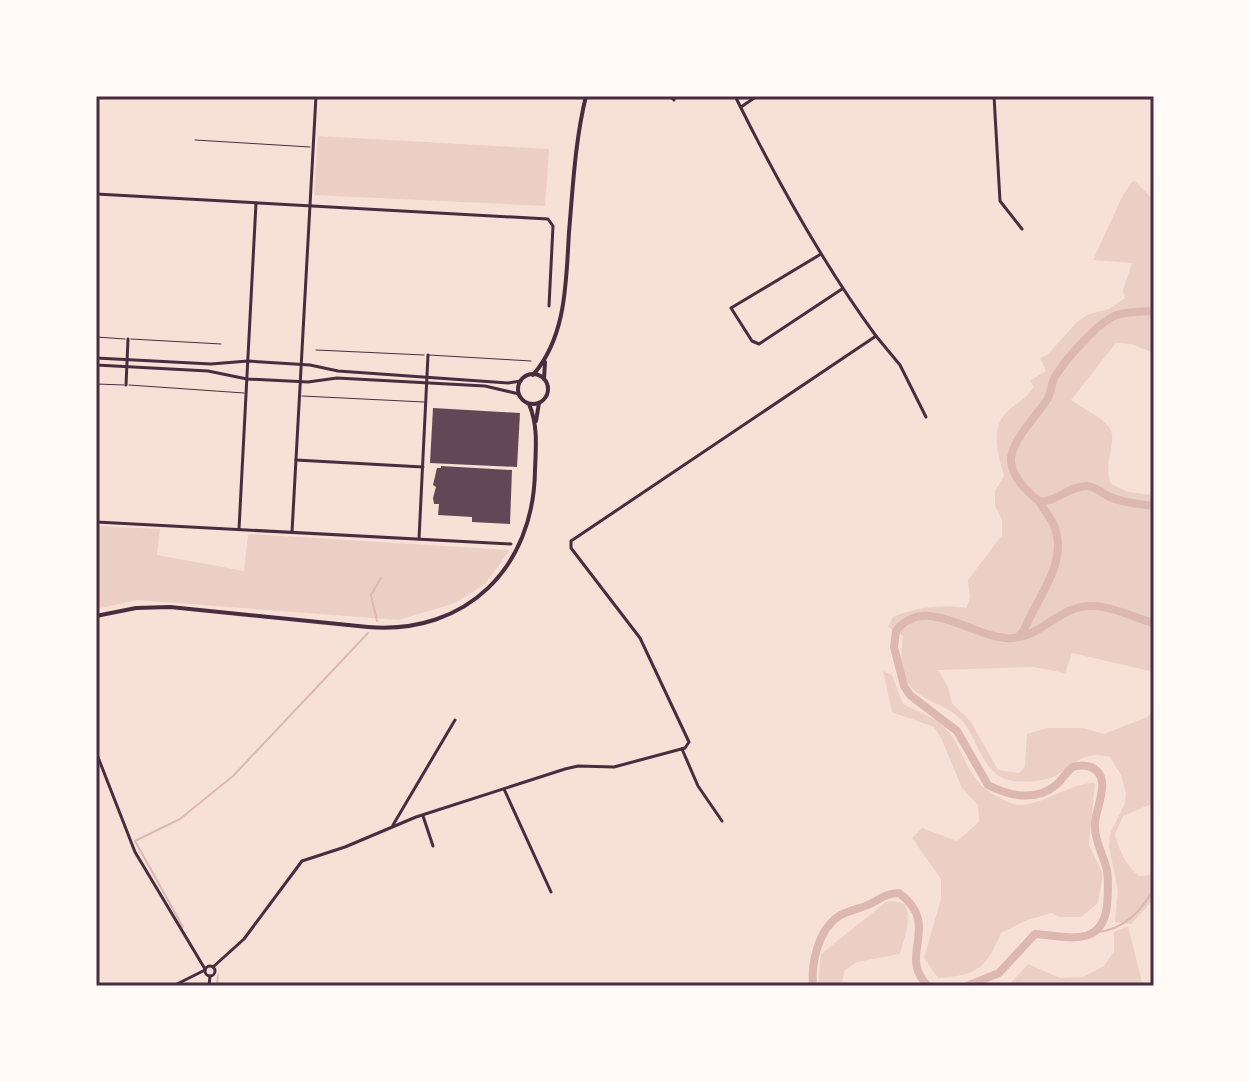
<svg xmlns="http://www.w3.org/2000/svg" width="1250" height="1082" font-family="Lato,sans-serif">
<style>
.green{fill:#ebcfc5}
.lines{fill:none;stroke-linecap:round;stroke-linejoin:round}
.stream{stroke:#dcb8b0;stroke-width:2}
.river{stroke:#dcb8b0;stroke-width:8}
.building{fill:#644757}
.service{stroke:#4a2c40;stroke-width:1}
.minor{stroke:#4a2c40;stroke-width:3}
.tertiary{stroke:#4a2c40;stroke-width:3}
.primary{stroke:#4a2c40;stroke-width:4}
.neatline{fill:none;stroke:#4a2c40;stroke-width:3}
</style>
<rect width="100%" height="100%" fill="#f7e1d7"/>
<g class="green">
<path d="M 318,136 L 549,149 L 545,206 L 314,195 Z"/>
<path d="M 1135,181 L 1154,201 L 1154,353 L 1131,344 L 1116,343 L 1071,400 C 1081,408 1101,416 1109,427 C 1119,440 1102,463 1111,484 L 1128,492 L 1154,495 L 1154,672 L 1072,653 L 1065,673 L 1033,667 L 938,670 L 948,687 L 952,703 L 971,722 L 998,770 L 1019,773 L 1025,767 L 1027,734 L 1048,728 L 1083,728 L 1104,734 L 1147,717 L 1154,710 L 1154,803 L 1123,816 L 1115,835 C 1120,852 1125,864 1139,876 L 1154,875 L 1154,899 L 1131,924 L 1115,922 L 1118,891 L 1109,847 L 1110,834 L 1125,803 L 1126,793 L 1121,775 L 1110,757 C 1081,750 1077,764 1055,776 C 1043,782 1025,782 1013,781 C 983,777 979,741 963,722 C 949,704 920,702 908,683 C 899,669 901,651 903,636 L 888,627 L 893,617 C 915,607 942,604 966,608 L 970,598 L 968,580 L 1002,535 L 1002,520 L 995,506 L 995,491 L 1004,476 C 998,455 989,425 1010,409 C 1018,402 1029,397 1033,387 L 1031,380 L 1046,371 L 1040,358 L 1047,355 L 1078,321 L 1089,314 L 1109,309 L 1125,298 L 1123,290 L 1132,263 L 1093,260 L 1123,195 L 1132,182 Z"/>
<path d="M 96,526 L 160,529 L 157,555 L 244,571 L 248,534 L 510,550 L 485,584 L 455,603 L 399,620 L 137,600 L 96,609 Z"/>
<path d="M 883,671 L 892,675 L 903,704 C 914,710 931,716 941,724 C 969,750 960,778 1002,799 C 1007,802 1013,805 1019,805 C 1046,804 1072,782 1095,783 L 1089,845 L 1103,874 L 1098,903 L 1081,917 L 1060,917 L 1052,913 L 1027,920 L 1001,933 C 985,970 978,975 938,978 L 924,958 L 941,899 L 941,879 L 912,838 L 922,828 L 957,841 L 979,822 L 978,805 L 962,788 L 941,738 L 934,727 L 892,712 Z"/>
<path d="M 894,901 L 904,904 C 913,919 904,938 900,954 L 857,962 L 845,970 L 841,986 L 818,986 L 821,954 L 886,902 Z"/>
<path d="M 1128,926 L 1143,986 L 1008,986 L 1028,964 L 1060,978 L 1083,977 L 1104,966 L 1114,951 L 1114,932 Z"/>
</g>
<g class="lines">
<g class="stream">
<path d="M 377,621 L 371,595 L 381,578"/>
<path d="M 183,927 L 135,841 L 180,819 L 233,776 L 368,633"/>
<path d="M 1097,932 C 1123,930 1142,911 1154,888"/>
<path d="M 217,986 L 218,975"/>
</g>
<g class="river">
<path d="M 1154,311 C 1143,312 1128,311 1117,315 C 1100,320 1066,359 1056,375 C 1051,382 1052,391 1048,398 C 1038,415 1010,441 1011,461 C 1012,477 1027,492 1039,501 C 1056,503 1068,486 1087,486 C 1096,487 1102,493 1110,497 C 1123,503 1140,504 1154,506"/>
<path d="M 1018,637 L 1024,630 C 1036,599 1068,564 1055,528 C 1052,519 1044,510 1039,501"/>
<path d="M 813,986 C 811,963 818,930 839,916 C 849,910 860,909 870,904 C 880,899 887,893 899,893 C 943,926 896,955 928,986"/>
<path d="M 967,986 L 999,973 L 1035,934 C 1065,936 1102,949 1107,906 C 1108,894 1109,882 1107,870 C 1103,854 1094,840 1095,823 C 1096,806 1113,777 1091,767 C 1086,765 1078,765 1073,767 C 1066,772 1062,780 1056,785 C 1036,802 1009,796 988,785 L 957,731 L 910,695 L 904,686 L 894,647 L 896,631 C 925,594 971,636 1005,638 C 1034,640 1047,620 1071,610 C 1100,598 1127,616 1154,623"/>
</g>
</g>
<g class="building">
<path d="M 433,408 L 520,413 L 517,467 L 430,463 Z"/>
<path d="M 441,466 L 512,470 L 510,524 L 472,522 L 472,517 L 438,515 L 439,504 L 434,504 L 433,498 L 436,487 L 433,485 L 437,468 L 441,468 Z"/>
</g>
<g class="lines">
<g class="service">
<path d="M 195,140 L 310,147"/>
<path d="M 96,337 L 125,339"/>
<path d="M 131,339 L 221,344"/>
<path d="M 316,350 L 424,355"/>
<path d="M 429,355 L 531,361"/>
<path d="M 96,384 L 124,385"/>
<path d="M 129,385 L 244,393"/>
<path d="M 302,396 L 424,402"/>
</g>
<g class="minor">
<path d="M 670,96 L 674,100"/>
<path d="M 994,96 L 1000,201 L 1022,229"/>
<path d="M 741,107 L 757,96"/>
<path d="M 96,194 L 548,219 L 553,226 L 549,306"/>
<path d="M 821,254 L 731,308 L 752,341 L 759,344 L 842,289"/>
<path d="M 876,336 L 900,365 L 926,417"/>
<path d="M 96,358 L 211,364 L 248,361 L 310,365 L 338,371 L 508,383 L 521,381"/>
<path d="M 96,365 L 208,371 L 247,379 L 308,382 L 337,378 L 485,386 L 519,394"/>
<path d="M 126,385 L 128,339"/>
<path d="M 296,460 L 423,467"/>
<path d="M 96,522 L 511,544"/>
<path d="M 239,529 L 256,203"/>
<path d="M 292,532 L 316,96"/>
<path d="M 419,539 L 428,355"/>
<path d="M 682,749 L 698,786 L 722,821"/>
<path d="M 504,789 L 551,892"/>
<path d="M 423,816 L 433,846"/>
<path d="M 393,825 L 455,720"/>
<path d="M 173,986 L 205,970"/>
</g>
<g class="tertiary">
<path d="M 96,752 L 135,852 L 205,969"/>
<circle cx="210" cy="971" r="5"/>
<path d="M 213,967 L 244,939 L 302,861 L 345,847 L 416,817 L 565,769 L 578,766 L 614,767 L 685,748 L 689,742 L 640,638 L 571,548 L 571,541 L 876,336 C 821,261 776,179 735,96"/>
<path d="M 209,986 L 210,976"/>
</g>
<g class="primary">
<circle cx="533" cy="389" r="15"/>
<path d="M 533,375 C 567,336 566,280 569,232 C 573,186 575,141 586,96"/>
<path d="M 544,379 L 545,362"/>
<path d="M 536,421 L 539,403"/>
<path d="M 96,616 L 136,608 L 170,607 L 368,627 C 467,635 534,567 535,470 C 536,446 538,425 529,404"/>
</g>
</g>
<rect width="1250" height="1082" fill="none" stroke="#fffaf5" stroke-width="196"/>
<rect x="98" y="98" width="1054" height="886" class="neatline"/>
</svg>
